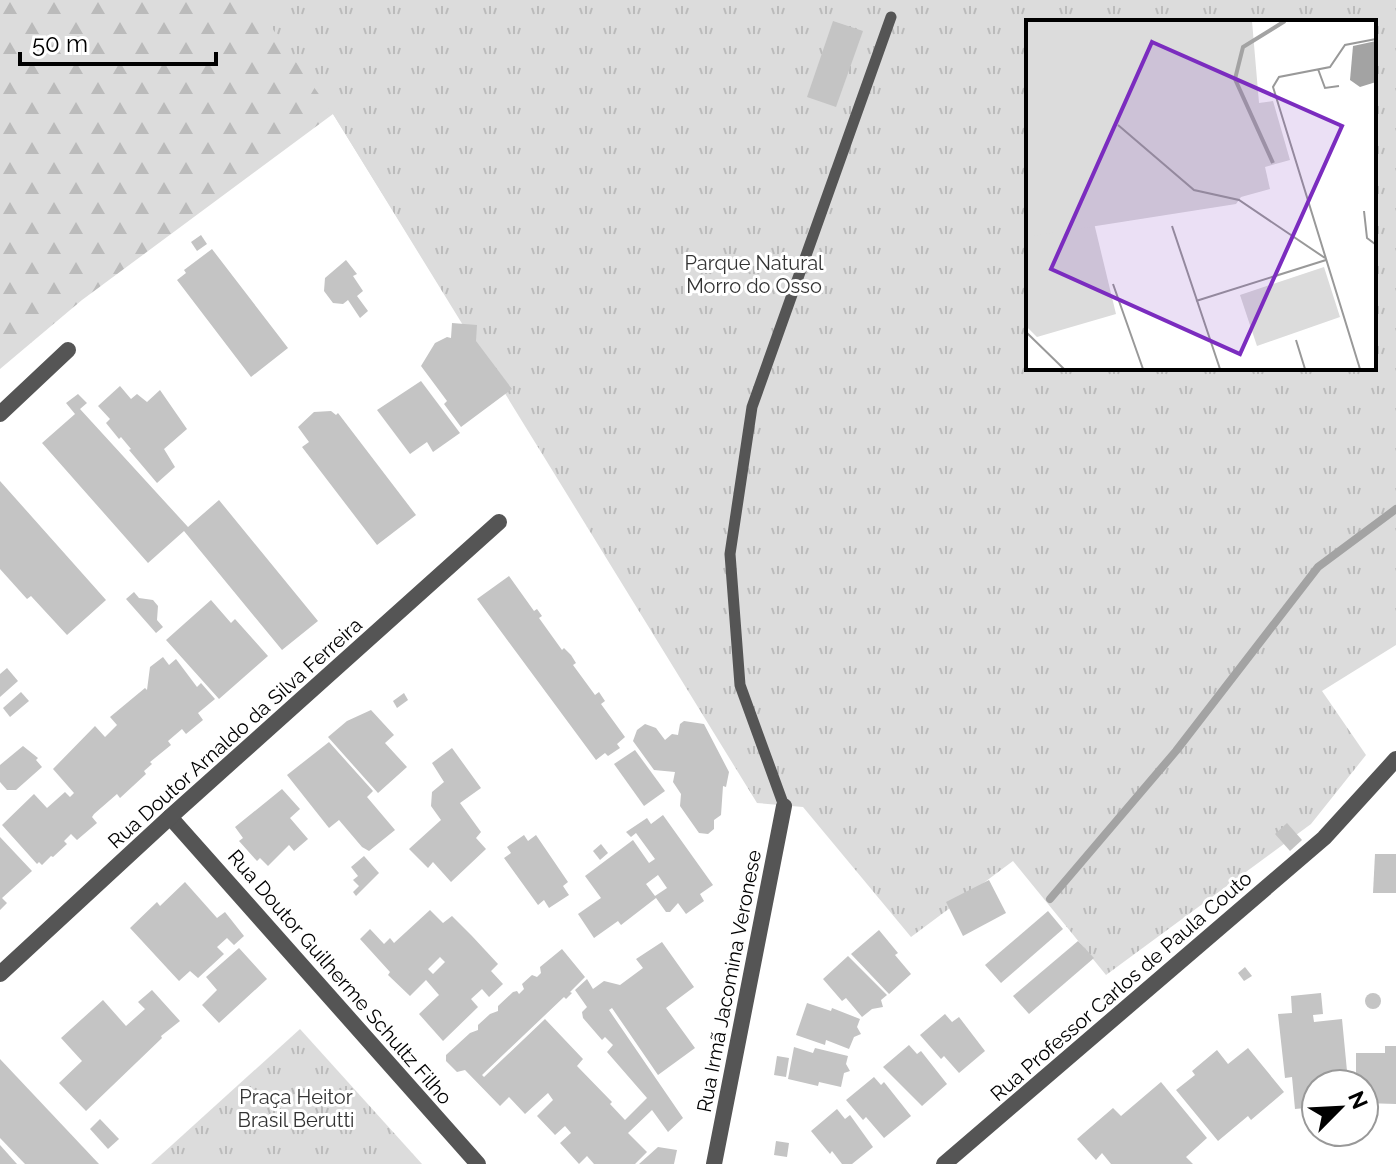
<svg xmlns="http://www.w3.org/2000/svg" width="1396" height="1164" font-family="Raleway,sans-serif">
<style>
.forest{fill:url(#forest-firs)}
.park{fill:url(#park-tufts);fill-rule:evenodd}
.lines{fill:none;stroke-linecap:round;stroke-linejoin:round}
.stream{stroke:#a3a3a3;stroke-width:8}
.building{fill:#c4c4c4;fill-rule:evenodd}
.service{stroke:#555;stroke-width:11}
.minor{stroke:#555;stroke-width:16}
.labels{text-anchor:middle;stroke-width:6;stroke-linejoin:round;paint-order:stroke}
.park-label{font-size:20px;fill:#333;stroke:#fff}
.street-label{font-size:20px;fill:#000;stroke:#fff}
.inset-river{fill:none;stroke:#a3a3a3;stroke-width:4}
.inset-road{fill:none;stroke:#999;stroke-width:2}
.view{fill:#7b2cbf;fill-opacity:0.15;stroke:#7b2cbf;stroke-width:4}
.inset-edge{fill:none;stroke:#000;stroke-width:4}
</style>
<defs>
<pattern id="forest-firs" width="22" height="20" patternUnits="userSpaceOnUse" patternTransform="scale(2)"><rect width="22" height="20" fill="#dcdcdc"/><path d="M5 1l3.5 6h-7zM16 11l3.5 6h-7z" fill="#bbb"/></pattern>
<pattern id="park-tufts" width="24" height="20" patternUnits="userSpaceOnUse" patternTransform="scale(2)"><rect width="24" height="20" fill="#dcdcdc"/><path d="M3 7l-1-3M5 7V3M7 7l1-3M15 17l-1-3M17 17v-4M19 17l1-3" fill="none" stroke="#bbb"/></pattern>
</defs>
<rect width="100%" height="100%" fill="#fff"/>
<path class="forest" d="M 0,0 L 738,0 L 668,654 L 333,114 L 82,300 L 0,369 Z"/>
<g class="park">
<path d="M 252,0 L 1396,0 L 1396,645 L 1322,691 L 1366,755 L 1311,824 L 1106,975 L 1013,861 L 911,937 L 803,807 L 757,803 L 333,114 ZM 1028,22 L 1374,22 L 1374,368 L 1028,368 Z"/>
<path d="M 300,1029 L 422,1164 L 151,1164 Z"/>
</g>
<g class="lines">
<path class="stream" d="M 1050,899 L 1176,751 L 1318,567 L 1396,509"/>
</g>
<g class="building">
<path d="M 833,21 L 863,31 L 836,107 L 807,97 Z"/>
<path d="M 201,235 L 207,244 L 197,251 L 191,242 Z"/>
<path d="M 212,249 L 288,348 L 251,377 L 177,280 L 186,273 L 184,270 Z"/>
<path d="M 346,260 L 357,274 L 353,276 L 363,291 L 357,296 L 368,311 L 360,318 L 348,300 L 343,304 L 333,303 L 324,291 L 325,278 Z"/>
<path d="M 452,323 L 477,325 L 476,341 L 512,389 L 461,427 L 444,404 L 447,401 L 421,366 L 435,343 L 447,337 L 451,338 Z"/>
<path d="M 421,381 L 460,433 L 433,452 L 427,442 L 410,454 L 377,410 Z"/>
<path d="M 120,386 L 131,399 L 137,394 L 147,402 L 160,390 L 187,429 L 164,449 L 175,467 L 157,483 L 129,450 L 131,449 L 121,437 L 119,439 L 106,423 L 110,419 L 98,406 Z"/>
<path d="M 78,394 L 87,403 L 80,409 L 188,527 L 219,500 L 318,621 L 282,650 L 184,531 L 148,563 L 42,443 L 75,414 L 66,403 Z"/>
<path d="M 331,411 L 336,415 L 338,413 L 416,515 L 377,545 L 302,447 L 309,442 L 298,427 L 314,412 Z"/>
<path d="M 0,481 L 106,600 L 67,635 L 31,596 L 27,599 L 0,569 Z"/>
<path d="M 509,576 L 534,611 L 537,609 L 542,616 L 539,618 L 562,650 L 564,648 L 571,655 L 576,663 L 573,665 L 595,695 L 599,692 L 605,701 L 601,704 L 625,737 L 617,744 L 620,748 L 608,756 L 605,753 L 596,760 L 477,599 Z"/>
<path d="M 134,592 L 139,598 L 153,600 L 158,606 L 157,620 L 163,627 L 156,633 L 126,599 Z"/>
<path d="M 211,600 L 231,623 L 235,619 L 268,656 L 219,699 L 166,640 Z"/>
<path d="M 163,657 L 169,665 L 176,659 L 197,687 L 201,683 L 215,699 L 198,713 L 203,720 L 186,734 L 182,729 L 168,741 L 171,745 L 150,762 L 152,764 L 144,771 L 146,774 L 120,798 L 117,794 L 94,814 L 92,817 L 97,823 L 77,840 L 71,834 L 64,841 L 67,844 L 53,857 L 51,856 L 42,865 L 39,862 L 37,864 L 2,825 L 34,794 L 47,808 L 65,792 L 70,797 L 74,793 L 53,769 L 95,726 L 105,737 L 117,725 L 110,717 L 145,688 L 147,690 L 150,667 Z"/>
<path d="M 7,668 L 18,681 L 0,697 L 0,674 Z"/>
<path d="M 21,692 L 29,701 L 10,717 L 3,708 Z"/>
<path d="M 404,693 L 408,700 L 397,708 L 393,701 Z"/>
<path d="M 371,710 L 394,735 L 385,743 L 407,767 L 378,793 L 328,737 L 347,721 Z"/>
<path d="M 684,721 L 704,724 L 729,772 L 726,787 L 723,786 L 721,815 L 714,820 L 714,829 L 708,834 L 699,833 L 680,806 L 681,794 L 673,782 L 675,772 L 654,770 L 633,741 L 637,730 L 645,724 L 656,728 L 665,740 L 672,734 L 678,735 L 680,724 Z"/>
<path d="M 329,742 L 373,791 L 367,797 L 395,830 L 369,851 L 362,847 L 339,820 L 329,828 L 287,775 Z"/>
<path d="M 23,746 L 38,758 L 36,760 L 42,767 L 16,790 L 7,790 L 0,782 L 0,765 Z"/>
<path d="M 452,748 L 481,788 L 460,803 L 481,832 L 476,838 L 486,849 L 451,882 L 433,862 L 428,868 L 409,849 L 441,820 L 431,806 L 432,792 L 444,782 L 432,763 Z"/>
<path d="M 635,750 L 665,791 L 644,806 L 614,764 Z"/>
<path d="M 282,789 L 300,809 L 290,818 L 308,839 L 294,851 L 289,845 L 268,866 L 260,858 L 257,861 L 239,841 L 243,838 L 235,827 Z"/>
<path d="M 663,815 L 713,885 L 700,894 L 704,901 L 686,914 L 678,903 L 670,912 L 666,912 L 656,898 L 621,925 L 618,921 L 594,938 L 578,914 L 601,898 L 585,876 L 633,840 L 649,863 L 655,859 L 636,833 L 631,837 L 626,832 L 647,818 L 651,824 ZM 658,875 L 667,888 L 655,896 L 646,884 Z"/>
<path d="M 1287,823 L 1302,840 L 1290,851 L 1275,834 Z"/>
<path d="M 524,835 L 528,841 L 536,835 L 568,882 L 563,886 L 569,895 L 549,908 L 544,900 L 538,905 L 504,858 L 511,853 L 507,847 Z"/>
<path d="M 0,837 L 32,871 L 2,898 L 7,903 L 0,910 Z"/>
<path d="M 601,844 L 608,853 L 600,860 L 593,851 Z"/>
<path d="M 1375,854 L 1396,854 L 1396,893 L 1373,893 Z"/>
<path d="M 364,856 L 379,873 L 356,896 L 353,892 L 359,886 L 353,880 L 358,876 L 351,867 Z"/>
<path d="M 989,880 L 1006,913 L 963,936 L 946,902 Z"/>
<path d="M 185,882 L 217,918 L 225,912 L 244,936 L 234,945 L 227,938 L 217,947 L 224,954 L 198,978 L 190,971 L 179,981 L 130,928 L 157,902 L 160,906 Z"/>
<path d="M 430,910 L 443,923 L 452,916 L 472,936 L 498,964 L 491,971 L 503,984 L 489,997 L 482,989 L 471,999 L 478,1007 L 443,1041 L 419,1014 L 439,995 L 426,980 L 410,996 L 388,975 L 390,972 L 360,939 L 370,929 L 384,944 L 390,938 L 394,943 ZM 440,957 L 445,962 L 433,974 L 428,969 Z"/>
<path d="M 1048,911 L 1063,929 L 1001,983 L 985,965 Z"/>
<path d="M 879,930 L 898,953 L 895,955 L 911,974 L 889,994 L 851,954 Z"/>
<path d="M 1078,941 L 1094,958 L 1029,1014 L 1013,996 Z"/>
<path d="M 662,942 L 694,987 L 666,1008 L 695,1048 L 658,1075 L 612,1008 L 609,1010 L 683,1118 L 668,1132 L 652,1110 L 628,1133 L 647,1152 L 635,1164 L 594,1164 L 587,1156 L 579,1164 L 560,1143 L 571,1133 L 565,1126 L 555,1135 L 537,1116 L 553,1100 L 548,1093 L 525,1114 L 509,1097 L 500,1106 L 465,1070 L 457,1072 L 446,1061 L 446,1055 L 470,1033 L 478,1030 L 478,1025 L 490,1014 L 498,1011 L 498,1006 L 513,992 L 517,991 L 519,994 L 524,989 L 522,984 L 532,975 L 537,977 L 541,973 L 540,967 L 562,949 L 585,977 L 570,992 L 572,993 L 566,999 L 564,997 L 482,1075 L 484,1077 L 545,1019 L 583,1059 L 577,1066 L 612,1102 L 610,1104 L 625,1120 L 647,1098 L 607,1052 L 613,1045 L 605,1037 L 602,1040 L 583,1018 L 582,1012 L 587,1007 L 575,990 L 587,979 L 593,989 L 604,981 L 620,985 L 643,968 L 636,959 Z"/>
<path d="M 239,948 L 267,979 L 219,1023 L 202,1005 L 217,990 L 206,977 Z"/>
<path d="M 848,956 L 887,995 L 881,1000 L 883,1007 L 872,1009 L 862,1017 L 846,998 L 842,1001 L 823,979 Z"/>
<path d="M 1245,967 L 1252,976 L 1244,981 L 1238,973 Z"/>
<path d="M 152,990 L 180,1021 L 161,1036 L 162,1038 L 86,1111 L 59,1083 L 82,1061 L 61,1038 L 103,1000 L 126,1026 L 145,1009 L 138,1002 Z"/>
<path d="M 1321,993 L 1323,1014 L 1313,1015 L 1314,1022 L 1342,1019 L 1347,1071 L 1341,1072 L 1342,1084 L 1316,1084 L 1316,1107 L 1295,1109 L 1292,1077 L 1285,1078 L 1278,1014 L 1292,1013 L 1291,996 Z"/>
<circle cx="1373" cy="1001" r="8"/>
<path d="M 807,1003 L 831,1011 L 832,1008 L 860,1019 L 857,1027 L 861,1034 L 854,1037 L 849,1049 L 826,1040 L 825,1045 L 796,1035 Z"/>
<path d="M 945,1014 L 952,1022 L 959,1017 L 985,1051 L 959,1073 L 944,1056 L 941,1059 L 920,1035 Z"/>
<path d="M 909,1045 L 917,1054 L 921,1051 L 947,1084 L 922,1106 L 883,1067 Z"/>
<path d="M 1385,1046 L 1396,1046 L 1396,1104 L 1364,1103 L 1364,1084 L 1356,1084 L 1356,1053 L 1385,1053 Z"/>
<path d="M 794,1047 L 813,1053 L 815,1048 L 848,1056 L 846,1064 L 850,1071 L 844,1073 L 841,1087 L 819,1082 L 818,1086 L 788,1079 Z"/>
<path d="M 1248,1048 L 1284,1092 L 1251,1120 L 1248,1116 L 1218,1141 L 1176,1090 L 1195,1075 L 1192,1071 L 1217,1050 L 1228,1064 Z"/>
<path d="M 777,1056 L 789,1058 L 786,1077 L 774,1075 Z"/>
<path d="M 0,1059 L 99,1164 L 25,1164 L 0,1138 Z"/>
<path d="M 874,1077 L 881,1085 L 884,1082 L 911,1116 L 884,1138 L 866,1117 L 863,1120 L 846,1100 Z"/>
<path d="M 1161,1082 L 1207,1138 L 1186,1157 L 1193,1164 L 1111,1164 L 1102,1153 L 1096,1160 L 1077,1139 L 1113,1108 L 1121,1116 Z"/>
<path d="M 837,1109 L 845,1119 L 850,1115 L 873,1147 L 852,1164 L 842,1164 L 832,1151 L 830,1154 L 811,1131 Z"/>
<path d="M 100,1119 L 119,1139 L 108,1149 L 90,1129 Z"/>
<path d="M 776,1141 L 789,1143 L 787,1157 L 774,1155 Z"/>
<path d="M 0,1145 L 17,1164 L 0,1164 Z"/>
<path d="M 658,1147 L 677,1150 L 674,1164 L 639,1164 Z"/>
</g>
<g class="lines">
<path class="service" d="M 784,806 L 740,685 L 730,554 L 752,407 L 891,17"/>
<g class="minor">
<path d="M 0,414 L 68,350"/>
<path d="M 170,817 L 478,1164"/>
<path d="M 0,974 L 170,817 L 499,522"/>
<path d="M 714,1164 L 784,806"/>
<path d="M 944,1164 L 1324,838 L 1396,759"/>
</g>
</g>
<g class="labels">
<g class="park-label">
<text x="754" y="270">Parque Natural<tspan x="754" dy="23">Morro do Osso</tspan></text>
<text x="296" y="1104">Praça Heitor<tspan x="296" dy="23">Brasil Berutti</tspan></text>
</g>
<g class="street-label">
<text transform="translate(235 733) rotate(-42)" y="7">Rua Doutor Arnaldo da Silva Ferreira</text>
<text transform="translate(340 977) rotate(49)" y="7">Rua Doutor Guilherme Schultz Filho</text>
<text transform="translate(729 981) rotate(-79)" y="7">Rua Irmã Jacomina Veronese</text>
<text transform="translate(1121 986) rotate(-41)" y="7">Rua Professor Carlos de Paula Couto</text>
</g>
</g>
<g transform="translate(1026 20)">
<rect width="350" height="350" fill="#fff"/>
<path d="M 0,41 L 180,188 L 68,203 L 90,294 L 11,317 L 0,306 Z" fill="#dcdcdc"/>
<path d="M 0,1 L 226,1 L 233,83 L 247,81 L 264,140 L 239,147 L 244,169 L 215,177 L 210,184 L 0,217 ZM 298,247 L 314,297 L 231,326 L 214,275 Z" fill="#dcdcdc"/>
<path d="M 350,21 L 350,62 L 334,67 L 324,60 L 327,26 Z" fill="#a3a3a3"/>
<path class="inset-river" d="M 247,143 L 209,59 L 217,27 L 259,1"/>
<path class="inset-road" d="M 292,49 L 299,68 L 313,66M 92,105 L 168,170 L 213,180 L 299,238M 338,191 L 341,218 L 349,224M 146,206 L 194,349M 87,264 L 117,349M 170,281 L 300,240M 0,312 L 38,349M 270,320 L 279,349M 334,349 L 247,67 L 253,57 L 304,47 L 319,25 L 350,19"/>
<path class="view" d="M 126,22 L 316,106 L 214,334 L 25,249 Z"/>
<rect width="350" height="350" class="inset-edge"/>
</g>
<g transform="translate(1340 1108) rotate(66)"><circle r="38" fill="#ffffff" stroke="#999999" stroke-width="2"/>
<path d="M0-6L14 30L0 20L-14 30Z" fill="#000000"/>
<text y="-12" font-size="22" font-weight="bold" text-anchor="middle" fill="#000000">N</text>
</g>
<path d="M20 52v12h196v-12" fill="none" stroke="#000000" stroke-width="4"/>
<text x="32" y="52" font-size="24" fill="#000000" stroke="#ffffff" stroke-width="6" paint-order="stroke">50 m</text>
</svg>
